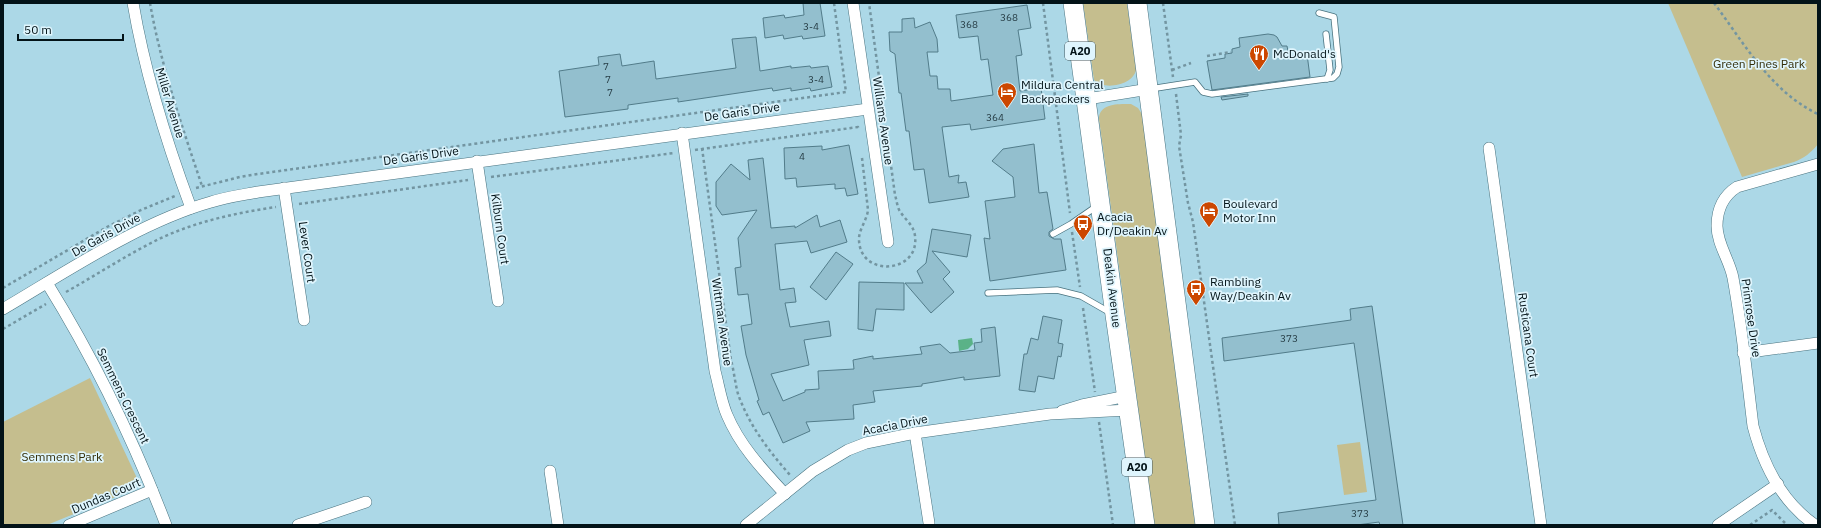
<svg xmlns="http://www.w3.org/2000/svg" width="1821" height="528" font-family="'IBM Plex Sans',sans-serif">
<style>
.green{fill:#c5be8e}
.water{fill:#5ab287}
.building{fill:#93bfce;stroke:#527c8a}
.lines{fill:none;stroke-linecap:round;stroke-linejoin:round}
.service-casing{stroke:#48727f;stroke-width:7}
.minor-casing{stroke:#48727f;stroke-width:12}
.trunk-casing{stroke:#48727f;stroke-width:20}
.path{stroke:#7395a1;stroke-width:2.5;stroke-dasharray:3 3;stroke-linecap:butt}
.service{stroke:#fff;stroke-width:5.5}
.minor{stroke:#fff;stroke-width:11}
.trunk{stroke:#fff;stroke-width:19}
.labels{text-anchor:middle;stroke-width:3.5;stroke-linejoin:round;paint-order:stroke}
.number-label{font-size:10px;fill:#273e46}
.shield{fill:#dff5fd;stroke:#45575d;stroke-width:1}
.shield-label{font-size:11px;font-weight:bold;fill:#031318}
.poi-label{font-size:12px;fill:#031318;stroke:#dff5fd;text-anchor:start}
.park-label{font-size:12px;fill:#342e08;stroke:#dff5fd}
.street-label{font-size:12px;fill:#031318;stroke:#dff5fd}
</style>
<rect width="100%" height="100%" fill="#acd8e7"/>
<g class="green">
<path d="M 1083,3 L 1127,3 L 1136,70 C 1133,85 1104,91 1094,80 Z"/>
<path d="M 1668,3 L 1818,3 L 1818,144 C 1811,153 1804,158 1794,162 L 1742,177 Z"/>
<path d="M 1131,104 L 1138,108 L 1142,114 L 1195,525 L 1154,525 L 1099,119 C 1099,103 1119,104 1131,104 Z"/>
<path d="M 90,378 L 136,476 L 136,484 L 130,491 L 47,525 L 3,525 L 3,422 Z"/>
<path d="M 1360,442 L 1367,492 L 1344,495 L 1337,445 Z"/>
</g>
<path class="water" d="M 972,338 L 973,344 L 968,349 L 959,351 L 958,340 Z"/>
<g class="building">
<path d="M 803,3 L 820,3 L 825,36 L 803,39 L 802,36 L 784,39 L 783,35 L 765,38 L 763,18 L 784,15 L 785,18 L 804,15 Z"/>
<path d="M 1027,5 L 1031,28 L 1018,30 L 1022,55 L 1016,56 L 1020,91 L 1041,88 L 1045,119 L 971,130 L 970,124 L 942,127 L 949,177 L 959,175 L 958,183 L 966,182 L 969,197 L 929,203 L 924,169 L 914,170 L 909,131 L 906,131 L 901,93 L 899,93 L 895,54 L 890,51 L 889,32 L 902,32 L 902,19 L 914,18 L 915,28 L 930,22 L 937,39 L 938,52 L 927,52 L 930,76 L 937,76 L 938,89 L 950,89 L 951,101 L 993,95 L 988,59 L 981,60 L 978,36 L 959,38 L 956,15 Z"/>
<path d="M 1268,34 L 1274,35 L 1277,37 L 1282,46 L 1287,46 L 1289,56 L 1307,54 L 1310,77 L 1212,90 L 1207,61 L 1225,58 L 1225,54 L 1232,53 L 1232,49 L 1240,47 L 1239,38 Z"/>
<path d="M 756,37 L 760,71 L 791,66 L 791,68 L 810,66 L 811,68 L 828,66 L 832,87 L 811,91 L 810,88 L 791,91 L 791,88 L 773,91 L 772,88 L 678,102 L 678,98 L 628,105 L 628,109 L 565,117 L 559,71 L 599,65 L 598,57 L 620,54 L 622,66 L 654,61 L 656,79 L 736,68 L 732,39 Z"/>
<path d="M 1248,94 L 1248,96 L 1222,100 L 1221,97 Z"/>
<path d="M 1034,144 L 1039,193 L 1047,192 L 1053,229 L 1049,232 L 1049,236 L 1054,239 L 1061,239 L 1066,270 L 990,281 L 984,238 L 990,239 L 985,201 L 1015,197 L 1013,177 L 992,161 L 1003,149 Z"/>
<path d="M 849,145 L 858,194 L 847,196 L 845,188 L 835,189 L 835,184 L 797,187 L 796,178 L 785,179 L 784,148 L 822,146 L 822,150 Z"/>
<path d="M 763,158 L 771,228 L 795,226 L 795,228 L 817,215 L 820,227 L 840,220 L 847,242 L 811,253 L 807,241 L 775,244 L 780,290 L 794,288 L 796,302 L 785,303 L 790,327 L 829,321 L 831,336 L 804,340 L 809,365 L 771,374 L 783,401 L 805,392 L 805,390 L 819,389 L 818,371 L 854,369 L 853,360 L 873,356 L 873,359 L 922,354 L 920,347 L 940,344 L 950,353 L 975,350 L 974,343 L 982,342 L 981,329 L 995,327 L 1000,376 L 964,380 L 964,377 L 922,384 L 922,386 L 873,391 L 875,402 L 853,405 L 854,419 L 806,422 L 810,431 L 783,443 L 769,412 L 763,415 L 757,401 L 759,400 L 746,355 L 741,326 L 752,324 L 748,294 L 738,295 L 735,268 L 741,267 L 738,238 L 757,210 L 722,215 L 716,206 L 716,182 L 731,164 L 750,180 L 748,160 Z"/>
<path d="M 932,229 L 971,235 L 967,257 L 932,251 L 950,272 L 943,279 L 954,292 L 931,313 L 905,283 L 923,283 L 917,271 L 926,263 Z"/>
<path d="M 836,252 L 853,264 L 826,300 L 810,287 Z"/>
<path d="M 859,282 L 904,283 L 904,310 L 876,309 L 873,331 L 858,329 Z"/>
<path d="M 1372,306 L 1403,525 L 1380,525 L 1379,522 L 1357,525 L 1279,525 L 1278,513 L 1376,500 L 1354,343 L 1224,361 L 1222,338 L 1351,320 L 1350,309 Z"/>
<path d="M 1043,316 L 1062,320 L 1058,343 L 1063,344 L 1061,357 L 1058,356 L 1054,379 L 1038,376 L 1035,392 L 1019,390 L 1024,354 L 1027,354 L 1031,338 L 1038,340 Z"/>
</g>
<g class="lines">
<g class="service-casing">
<g id="service">
<path d="M 1326,34 L 1330,70 L 1327,79"/>
<path d="M 1150,89 L 1195,82 L 1203,92 L 1212,94 L 1333,78 L 1337,74 L 1339,67 L 1334,17 L 1319,13"/>
<path d="M 1053,234 L 1071,224 L 1097,206"/>
<path d="M 988,293 L 1057,290 L 1081,296 L 1109,312"/>
</g>
</g>
<g class="minor-casing">
<g id="minor">
<path d="M 133,3 C 145,74 166,141 191,208"/>
<path d="M 853,3 L 888,242"/>
<path d="M 1087,99 L 1149,89"/>
<path d="M 682,133 L 715,371 C 719,386 721,401 727,415 C 740,446 763,470 785,494"/>
<path d="M 1489,148 L 1541,525"/>
<path d="M 477,161 L 498,301"/>
<path d="M 284,188 L 304,320"/>
<path d="M 47,283 C 94,359 134,441 166,525"/>
<path d="M 3,309 C 66,272 140,222 211,202 C 226,197 242,195 258,192 L 868,109"/>
<path d="M 1743,353 L 1818,343"/>
<path d="M 1062,411 L 1082,405 L 1127,396"/>
<path d="M 915,433 L 929,523"/>
<path d="M 550,471 L 558,525"/>
<path d="M 69,525 L 152,490"/>
<path d="M 298,525 L 366,502"/>
<path d="M 746,525 L 813,471 L 848,450 L 866,443 L 915,433 L 1050,414 L 1129,410"/>
<path d="M 1718,525 L 1778,484"/>
<path d="M 1815,525 C 1782,502 1763,464 1753,426 C 1747,377 1742,327 1733,278 C 1730,261 1717,244 1717,226 C 1717,210 1723,196 1737,187 L 1818,164"/>
</g>
</g>
<g class="trunk-casing">
<g id="trunk">
<path d="M 1073,3 L 1115,315 L 1145,525"/>
<path d="M 1137,3 L 1205,525"/>
</g>
</g>
<g class="path">
<path d="M 150,3 C 161,66 182,126 202,186"/>
<path d="M 1043,3 L 1070,213"/>
<path d="M 1163,3 L 1173,77"/>
<path d="M 1714,3 C 1744,43 1771,92 1818,114"/>
<path d="M 1207,56 L 1231,52"/>
<path d="M 1172,70 L 1191,63"/>
<path d="M 1176,94 L 1181,135 L 1179,146 L 1188,203 L 1193,222 L 1235,525"/>
<path d="M 702,148 L 731,360 C 734,371 735,383 738,394 C 749,425 768,450 790,475"/>
<path d="M 695,150 L 858,127 L 858,129"/>
<path d="M 862,158 L 868,210 C 867,220 859,229 859,239 C 859,278 920,274 915,236 C 914,226 906,220 901,213 C 897,208 897,201 895,195 L 869,3"/>
<path d="M 491,177 L 674,153"/>
<path d="M 196,188 L 240,177 L 258,174 L 846,92 L 834,3"/>
<path d="M 299,204 L 468,180"/>
<path d="M 1072,232 L 1080,287"/>
<path d="M 3,288 L 107,227 L 141,210 L 175,196"/>
<path d="M 66,292 C 98,274 128,254 161,238 C 198,221 236,213 276,207"/>
<path d="M 1083,308 L 1095,392"/>
<path d="M 3,329 L 46,304"/>
<path d="M 1099,422 L 1113,525"/>
<path d="M 1750,525 L 1772,510 L 1787,525"/>
</g>
<use href="#service" class="service"/>
<use href="#minor" class="minor"/>
<use href="#trunk" class="trunk"/>
</g>
<defs>
<g id="restaurant-pin" transform="scale(1)"><path d="M0 17L-7.5 6A9.5 9.5 0 1 1 7.5 6Z" fill="#cc4700" stroke="#dff5fd"/><path d="M-5-6h1v4h1v-4h1v4h1v-4h1v5L-1.5 .5V6h-2V.5L-5-1ZM5-6V6H3V1.5H1.5Q1.5-4 5-6Z" fill="#fff"/></g>
<g id="hotel-pin" transform="scale(1)"><path d="M0 17L-7.5 6A9.5 9.5 0 1 1 7.5 6Z" fill="#cc4700" stroke="#dff5fd"/><path d="M-6-4.5h1.5V1H6V5H4.5V3h-9V5H-6ZM-4 0a1.8 1.8 0 1 1 3.6 0ZM.5 0V-2.5h3Q6-2.5 6 0Z" fill="#fff"/></g>
<g id="bus-pin" transform="scale(1)"><path d="M0 17L-7.5 6A9.5 9.5 0 1 1 7.5 6Z" fill="#cc4700" stroke="#dff5fd"/><path d="M-5-6H5V4H4V6H2V4H-2V6H-4V4H-5ZM-3.5-4V0h7V-4ZM-3.5 1.2v1.5H-2V1.2ZM2 1.2v1.5H3.5V1.2Z" fill="#fff"/></g>
</defs>
<g fill-rule="evenodd">
<use href="#restaurant-pin" x="1259" y="54"/>
<use href="#hotel-pin" x="1007" y="92"/>
<use href="#hotel-pin" x="1209" y="211"/>
<use href="#bus-pin" x="1083" y="224"/>
<use href="#bus-pin" x="1196" y="289"/>
</g>
<g class="labels">
<g class="number-label">
<text x="1009" y="21">368</text>
<text x="969" y="28">368</text>
<text x="811" y="30">3-4</text>
<text x="606" y="70">7</text>
<text x="608" y="83">7</text>
<text x="816" y="83">3-4</text>
<text x="610" y="96">7</text>
<text x="995" y="121">364</text>
<text x="802" y="160">4</text>
<text x="1289" y="342">373</text>
<text x="1360" y="517">373</text>
</g>
<g class="shield">
<rect x="1065" y="42" width="30" height="18" rx="3"/>
<rect x="1122" y="458" width="30" height="18" rx="3"/>
</g>
<g class="shield-label">
<text x="1080" y="55">A20</text>
<text x="1137" y="471">A20</text>
</g>
<g class="poi-label">
<text x="1273" y="58">McDonald's</text>
<text x="1021" y="89">Mildura Central<tspan x="1021" dy="14">Backpackers</tspan></text>
<text x="1223" y="208">Boulevard<tspan x="1223" dy="14">Motor Inn</tspan></text>
<text x="1097" y="221">Acacia<tspan x="1097" dy="14">Dr/Deakin Av</tspan></text>
<text x="1210" y="286">Rambling<tspan x="1210" dy="14">Way/Deakin Av</tspan></text>
</g>
<g class="park-label">
<text x="1759" y="68">Green Pines Park</text>
<text x="62" y="461">Semmens Park</text>
</g>
<g class="street-label">
<text transform="translate(170 103) rotate(73)" y="4">Miller Avenue</text>
<text transform="translate(742 112) rotate(-8)" y="4">De Garis Drive</text>
<text transform="translate(883 121) rotate(82)" y="4">Williams Avenue</text>
<text transform="translate(421 156) rotate(-8)" y="4">De Garis Drive</text>
<text transform="translate(500 229) rotate(82)" y="4">Kilburn Court</text>
<text transform="translate(106 235) rotate(-29)" y="4">De Garis Drive</text>
<text transform="translate(307 252) rotate(82)" y="4">Lever Court</text>
<text transform="translate(1112 288) rotate(83)" y="4">Deakin Avenue</text>
<text transform="translate(1751 318) rotate(82)" y="4">Primrose Drive</text>
<text transform="translate(722 322) rotate(82)" y="4">Wittman Avenue</text>
<text transform="translate(1528 335) rotate(82)" y="4">Rusticana Court</text>
<text transform="translate(123 396) rotate(64)" y="4">Semmens Crescent</text>
<text transform="translate(895 425) rotate(-11)" y="4">Acacia Drive</text>
<text transform="translate(106 496) rotate(-23)" y="4">Dundas Court</text>
</g>
</g>
<rect width="1821" height="528" fill="none" stroke="#031318" stroke-width="8"/>
<path d="M18 34v6h105v-6" fill="none" stroke="#031318" stroke-width="2"/>
<text x="24" y="34" font-size="12" fill="#031318" stroke="#dff5fd" stroke-width="3" paint-order="stroke">50 m</text>
</svg>
